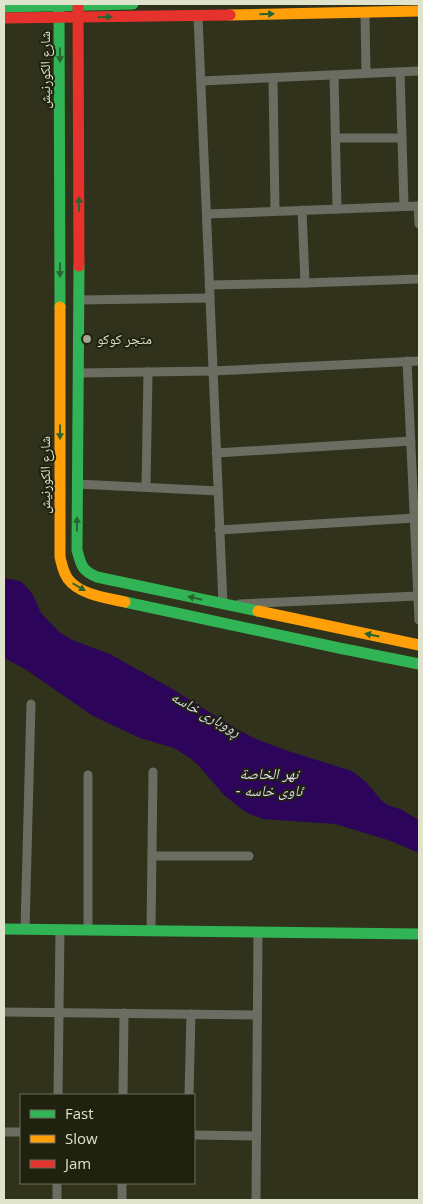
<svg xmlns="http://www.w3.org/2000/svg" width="423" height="1204" font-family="'Open Sans','Noto Naskh Arabic',sans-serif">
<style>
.water{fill:#2c055a}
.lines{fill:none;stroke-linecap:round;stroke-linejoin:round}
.street{stroke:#6b6c62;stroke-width:9}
.fast{stroke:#30b455;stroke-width:11}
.slow{stroke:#ff9f0a;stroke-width:11}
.jam{stroke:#e5322d;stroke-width:11}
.oneway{fill:#27642f}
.poi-dot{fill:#a3a58d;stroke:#202210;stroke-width:2}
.labels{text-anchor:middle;stroke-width:4;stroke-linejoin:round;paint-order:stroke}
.street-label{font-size:14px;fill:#e0e3cb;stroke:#202210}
.poi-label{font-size:14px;fill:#e0e3cb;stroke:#202210;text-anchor:start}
.water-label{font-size:15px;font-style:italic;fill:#dedaf3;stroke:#202210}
</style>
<rect width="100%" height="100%" fill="#31321b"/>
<path class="water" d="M 4,578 L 20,581 L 25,585 L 33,595 L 41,613 L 59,632 L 72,640 L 110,654 L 174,690 L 235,728 L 256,739 L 288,751 L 352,771 L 366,782 L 382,801 L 388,805 L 400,809 L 419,820 L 419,853 L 391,841 L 335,824 L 263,819 L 252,815 L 244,811 L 224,795 L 199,766 L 190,758 L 174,748 L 140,738 L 93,716 L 25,669 L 4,658 Z"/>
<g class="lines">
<g class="street">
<path d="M 365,13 L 366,73"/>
<path d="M 198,16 L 223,604 L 226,604"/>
<path d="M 400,72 L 404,206"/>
<path d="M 334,75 L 337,209"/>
<path d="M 273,78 L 275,211"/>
<path d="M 201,81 L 419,71"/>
<path d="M 336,138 L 402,138"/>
<path d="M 418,206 L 419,224"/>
<path d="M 302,210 L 305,283"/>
<path d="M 207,214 L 419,206"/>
<path d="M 209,285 L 305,283 L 419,279"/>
<path d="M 79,300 L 210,298"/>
<path d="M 407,361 L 419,620"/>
<path d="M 79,373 L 213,371 L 419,361"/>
<path d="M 216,453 L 411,441"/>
<path d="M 77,484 L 218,491"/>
<path d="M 146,487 L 148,372"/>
<path d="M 219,530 L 415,518"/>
<path d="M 239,604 L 418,596"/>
<path d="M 88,775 L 88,929"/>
<path d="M 152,856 L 249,856"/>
<path d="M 25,929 L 31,704"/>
<path d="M 151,930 L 153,772"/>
<path d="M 4,1012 L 257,1015"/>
<path d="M 58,1095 L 60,929"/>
<path d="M 123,1095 L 124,1013"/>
<path d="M 189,1095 L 191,1014"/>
<path d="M 4,1132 L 21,1132"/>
<path d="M 194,1135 L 256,1136"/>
<path d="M 57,1200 L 57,1183"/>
<path d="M 122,1200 L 122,1183"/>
<path d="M 256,1200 L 258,933"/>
</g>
<g class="fast">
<path d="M 59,6 L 60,307"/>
<path d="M 4,7 L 133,4"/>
<path d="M 79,266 L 77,550 C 81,565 82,571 97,577 L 258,611"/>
<path d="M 125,602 L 339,648 L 419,664"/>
<path d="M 4,929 C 142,930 281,933 419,934"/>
</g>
<g class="slow">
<path d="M 230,15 L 419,11"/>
<path d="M 60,307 L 60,557 C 62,565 63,572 68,579 C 80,595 107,598 125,602"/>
<path d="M 258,611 L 419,645"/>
</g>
<g class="jam">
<path d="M 78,6 L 79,266"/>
<path d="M 4,18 L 230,15"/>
</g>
</g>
<defs><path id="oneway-solid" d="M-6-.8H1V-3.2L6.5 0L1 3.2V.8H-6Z" transform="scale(1.25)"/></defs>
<g class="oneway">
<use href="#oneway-solid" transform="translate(267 14) rotate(-1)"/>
<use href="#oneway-solid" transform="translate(105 17) rotate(-1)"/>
<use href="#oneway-solid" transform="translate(60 55) rotate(90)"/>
<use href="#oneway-solid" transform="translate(79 204) rotate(-90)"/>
<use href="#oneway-solid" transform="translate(60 270) rotate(90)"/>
<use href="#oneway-solid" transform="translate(60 432) rotate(90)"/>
<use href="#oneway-solid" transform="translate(77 524) rotate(-90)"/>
<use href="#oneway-solid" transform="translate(79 587) rotate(30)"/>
<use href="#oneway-solid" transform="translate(195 598) rotate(-167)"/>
<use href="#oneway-solid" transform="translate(372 635) rotate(-168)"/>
</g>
<circle class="poi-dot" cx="87" cy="339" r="5"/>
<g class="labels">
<g class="street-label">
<text transform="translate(45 70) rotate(-90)" y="5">شارع الكورنيش</text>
<text transform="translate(45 475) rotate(-90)" y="5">شارع الكورنيش</text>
</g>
<g class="poi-label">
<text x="97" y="344">متجر كوكو</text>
</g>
<g class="water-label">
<text transform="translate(206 714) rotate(29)" y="5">ڕووباری خاسە</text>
<text x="269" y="779">نهر الخاصة<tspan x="269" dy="17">- ئاوی خاسە</tspan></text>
</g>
</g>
<rect width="423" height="1204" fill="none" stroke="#e0e3cb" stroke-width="10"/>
<rect x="20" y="1094" width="175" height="90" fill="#202210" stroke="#6d6f5b"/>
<rect x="30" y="1110" width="25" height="8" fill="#30b455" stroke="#6d6f5b"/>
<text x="65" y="1119" font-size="15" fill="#e0e3cb">Fast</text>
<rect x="30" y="1135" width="25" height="8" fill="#ff9f0a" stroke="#6d6f5b"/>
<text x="65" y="1144" font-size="15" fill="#e0e3cb">Slow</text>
<rect x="30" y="1160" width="25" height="8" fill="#e5322d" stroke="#6d6f5b"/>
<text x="65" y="1169" font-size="15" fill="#e0e3cb">Jam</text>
</svg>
